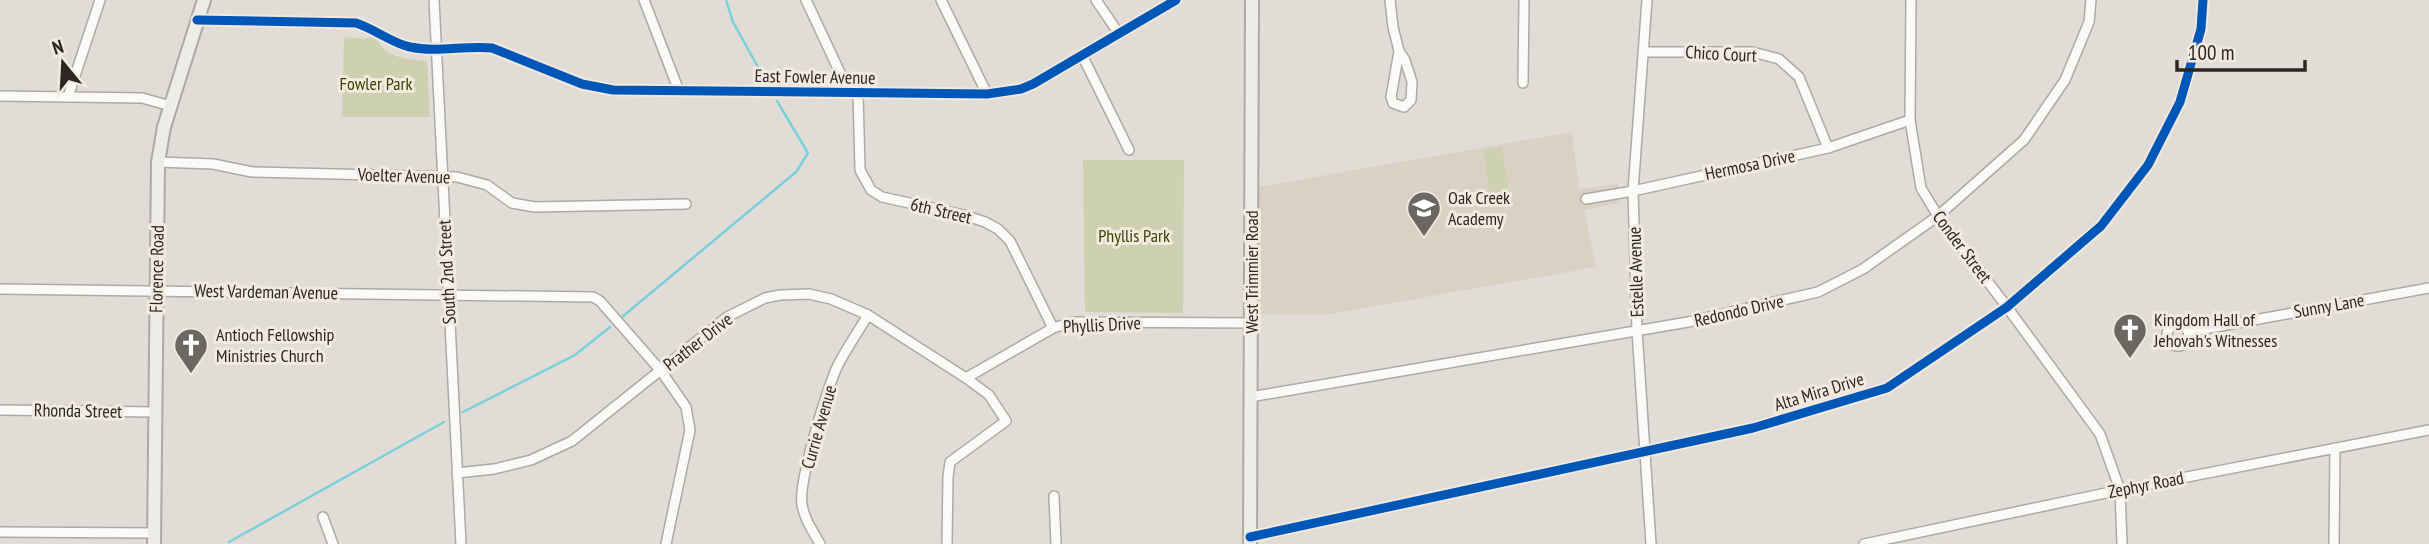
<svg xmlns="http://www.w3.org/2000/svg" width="2429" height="544" font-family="'PT Sans Narrow',sans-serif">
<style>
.built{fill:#dad0c4}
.green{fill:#cdd0b1}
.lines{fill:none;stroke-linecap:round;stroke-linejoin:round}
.stream{stroke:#7bd1db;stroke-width:2.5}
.street-casing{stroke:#ada9a4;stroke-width:12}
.secondary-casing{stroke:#ada9a4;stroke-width:16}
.street{stroke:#fafaf9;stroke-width:9}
.secondary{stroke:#eeece8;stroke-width:12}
.cycleway-casing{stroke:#f3eadf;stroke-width:13}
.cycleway{stroke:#0057b8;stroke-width:9}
.labels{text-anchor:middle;stroke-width:6;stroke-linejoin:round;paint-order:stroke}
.street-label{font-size:18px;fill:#2b2824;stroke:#f3eadf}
.park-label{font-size:18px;fill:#3a4300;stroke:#f3eadf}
.poi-label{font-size:18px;fill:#2b2824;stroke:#f3eadf;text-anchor:start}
</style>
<rect width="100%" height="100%" fill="#e1dcd6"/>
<path class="built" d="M 1572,132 L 1579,189 L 1618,184 L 1620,203 L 1584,210 L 1596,267 L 1324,315 L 1258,314 L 1259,187 Z"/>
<g class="green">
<path d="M 344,37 L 365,39 L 373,37 L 377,39 C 384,58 410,60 427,61 L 430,117 L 342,117 Z"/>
<path d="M 1502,147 L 1509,192 L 1490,195 L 1483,150 Z"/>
<path d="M 1083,160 L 1184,160 L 1183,313 L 1085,312 Z"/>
</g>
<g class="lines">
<g class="stream">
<path d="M 726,0 L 733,22 L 769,87"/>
<path d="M 622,317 L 796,172 L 808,153 L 777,101"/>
<path d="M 463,412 L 575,355 L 610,327"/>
<path d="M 229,542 L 444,422"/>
</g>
<g class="street-casing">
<g id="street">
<path d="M 434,0 L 461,544"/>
<path d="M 644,0 L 679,91"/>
<path d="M 806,0 L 849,92"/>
<path d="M 941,0 L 987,94"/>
<path d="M 1096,0 L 1119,34"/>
<path d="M 1390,0 L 1393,27 L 1399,51 L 1405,60 L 1412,82 L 1411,100 L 1404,107 L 1393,103 L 1391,97 L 1399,51"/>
<path d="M 1647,0 L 1633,191 L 1637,330 L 1651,544"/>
<path d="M 1911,0 L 1910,120 L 1921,188 L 1938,216 L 2007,307 L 2100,434 L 2120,490 L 2122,544"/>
<path d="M 197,20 L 356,23 C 375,29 391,43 410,47 C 437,53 465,45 492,48 L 582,84 L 613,90 L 987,94 L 1021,89 L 1033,84 L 1176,0"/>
<path d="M 1643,52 L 1752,52 L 1779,59 L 1799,77 L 1828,148"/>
<path d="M 1082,55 L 1129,150"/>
<path d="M 1523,83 L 1524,0"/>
<path d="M 858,93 L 860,170 L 871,190 L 882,197 L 964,215 L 985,222 L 998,229 L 1010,241 L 1053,328"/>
<path d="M 0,96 L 142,98 L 171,106"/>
<path d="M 68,97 L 100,0"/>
<path d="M 158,162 L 213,164 L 252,172 L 457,177 L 487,185 L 512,203 L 535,207 L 686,204"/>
<path d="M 1586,199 L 1633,191 L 1828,148 L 1910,120"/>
<path d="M 0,289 L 593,297 L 600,301 L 661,371 L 686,407 L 690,430 L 666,544"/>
<circle cx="2178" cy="335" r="11"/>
<path d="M 2188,332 L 2429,288"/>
<path d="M 966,378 L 1053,328 L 1073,322 L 1252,323"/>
<path d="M 1250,397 L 1688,322 L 1818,292 L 1863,269 L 1938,216 L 2024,140 L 2065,80 L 2089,22 L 2091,0"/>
<path d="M 0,410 L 156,412"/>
<path d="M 457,473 L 494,469 L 531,460 L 572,441 L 727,317 L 765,298 L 780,295 L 809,294 L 831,299 L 868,315 L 966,378 L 989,395 L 1006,421 L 950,462 L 948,477 L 947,544"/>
<path d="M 1054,496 L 1056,544"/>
<path d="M 323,517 L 333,544"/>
<path d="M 0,532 L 154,533"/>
<path d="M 1250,537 L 1753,428 L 1887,388 L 2007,307 L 2101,226 L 2148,165 L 2180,102 L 2201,29 L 2203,0"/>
<path d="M 820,544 C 813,531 804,519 802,504 C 798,482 827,390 837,367 C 846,349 858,332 868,315"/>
<path d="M 1864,544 L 2120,490 L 2429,430"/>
<path d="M 2334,544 L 2335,448"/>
</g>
</g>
<g class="secondary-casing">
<g id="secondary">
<path d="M 154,544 L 158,162 L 164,127 L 204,0"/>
<path d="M 1250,544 L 1252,0"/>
</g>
</g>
<use href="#street" class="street"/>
<use href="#secondary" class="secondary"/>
<g class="cycleway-casing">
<g id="cycleway">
<path d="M 197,20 L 356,23 C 375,29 391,43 410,47 C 437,53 465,45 492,48 L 582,84 L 613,90 L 987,94 L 1021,89 L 1033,84 L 1176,0"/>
<path d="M 1250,537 L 1753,428 L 1887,388 L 2007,307 L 2101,226 L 2148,165 L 2180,102 L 2201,29 L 2203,0"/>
</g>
</g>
<use href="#cycleway" class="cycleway"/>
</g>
<defs>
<g id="school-pin" transform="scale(1.75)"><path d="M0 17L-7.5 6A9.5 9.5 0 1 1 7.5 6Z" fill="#6b6762" stroke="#f3eadf"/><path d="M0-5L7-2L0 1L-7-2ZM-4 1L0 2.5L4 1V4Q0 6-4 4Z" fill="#fff"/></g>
<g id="church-pin" transform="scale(1.75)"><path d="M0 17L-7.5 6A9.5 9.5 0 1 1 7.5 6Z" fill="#6b6762" stroke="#f3eadf"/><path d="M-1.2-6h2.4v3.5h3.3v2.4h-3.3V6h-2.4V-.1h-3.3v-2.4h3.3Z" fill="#fff"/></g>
</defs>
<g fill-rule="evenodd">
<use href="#school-pin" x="1424" y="208"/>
<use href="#church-pin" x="2130" y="330"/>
<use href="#church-pin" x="191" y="345"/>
</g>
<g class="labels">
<g class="street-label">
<text transform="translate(1721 54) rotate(3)" y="6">Chico Court</text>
<text transform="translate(815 77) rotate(1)" y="6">East Fowler Avenue</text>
<text transform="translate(1750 165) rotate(-12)" y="6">Hermosa Drive</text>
<text transform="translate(404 176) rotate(2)" y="6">Voelter Avenue</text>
<text transform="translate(941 211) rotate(13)" y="6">6th Street</text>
<text transform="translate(1962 247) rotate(53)" y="6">Conder Street</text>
<text transform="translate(157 269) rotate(-89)" y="6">Florence Road</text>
<text transform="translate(447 272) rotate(-93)" y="6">South 2nd Street</text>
<text transform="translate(1252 272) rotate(-90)" y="6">West Trimmier Road</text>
<text transform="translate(1636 272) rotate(-92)" y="6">Estelle Avenue</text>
<text transform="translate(266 292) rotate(1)" y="6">West Vardeman Avenue</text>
<text transform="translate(2329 306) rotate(-10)" y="6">Sunny Lane</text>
<text transform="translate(1739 311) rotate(-13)" y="6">Redondo Drive</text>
<text transform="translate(1102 325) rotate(-3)" y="6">Phyllis Drive</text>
<text transform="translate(698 342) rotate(-38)" y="6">Prather Drive</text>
<text transform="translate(1819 392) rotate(-17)" y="6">Alta Mira Drive</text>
<text transform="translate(78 411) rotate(1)" y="6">Rhonda Street</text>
<text transform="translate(819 427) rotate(-74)" y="6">Currie Avenue</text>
<text transform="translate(2146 485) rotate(-11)" y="6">Zephyr Road</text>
</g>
<g class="park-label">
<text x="376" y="90">Fowler Park</text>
<text x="1134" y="242">Phyllis Park</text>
</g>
<g class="poi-label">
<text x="1448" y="204">Oak Creek<tspan x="1448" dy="21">Academy</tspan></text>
<text x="2154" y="326">Kingdom Hall of<tspan x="2154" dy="21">Jehovah's Witnesses</tspan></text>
<text x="216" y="341">Antioch Fellowship<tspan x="216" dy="21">Ministries Church</tspan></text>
</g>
</g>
<g transform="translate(63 63) rotate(342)" stroke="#f3eadf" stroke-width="5" paint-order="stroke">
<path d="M0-5L12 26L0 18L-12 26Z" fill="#2b2824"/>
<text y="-10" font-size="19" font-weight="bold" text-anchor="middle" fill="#2b2824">N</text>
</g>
<path d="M2177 60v10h128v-10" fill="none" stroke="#2b2824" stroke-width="3.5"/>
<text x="2188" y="60" font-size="21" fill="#2b2824" stroke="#f3eadf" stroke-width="5" paint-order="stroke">100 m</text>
</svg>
